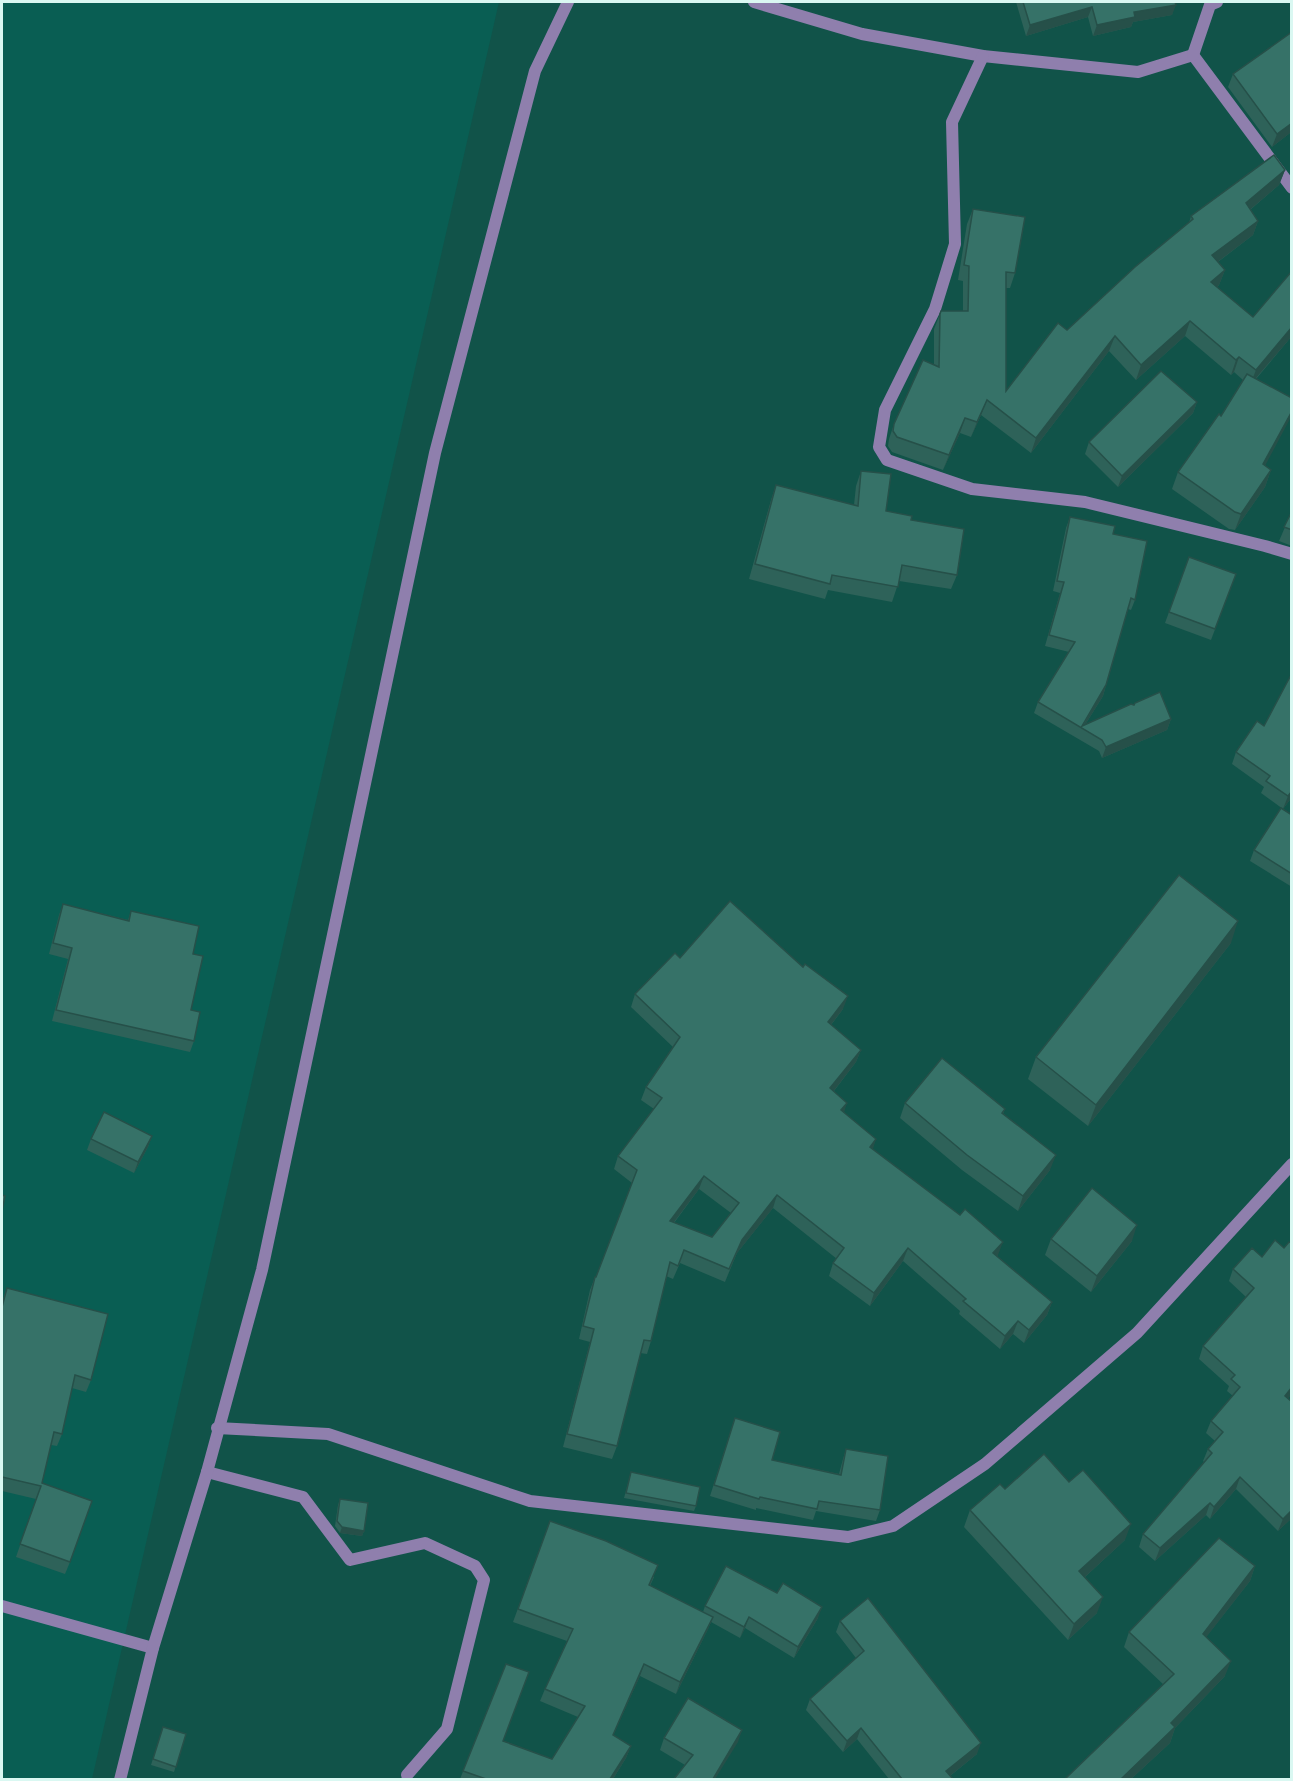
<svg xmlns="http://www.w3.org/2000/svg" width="1293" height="1781" font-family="Lato,sans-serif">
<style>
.built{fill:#095e53}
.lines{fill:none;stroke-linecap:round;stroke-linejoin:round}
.minor{stroke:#8f7fad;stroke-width:12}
.wall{fill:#2e6259;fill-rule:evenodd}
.shaded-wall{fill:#265049}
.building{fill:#367268;stroke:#265049;stroke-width:1.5;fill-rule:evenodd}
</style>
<rect width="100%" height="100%" fill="#115349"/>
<path class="built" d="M 2,2 L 499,2 L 92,1779 L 2,1780 Z"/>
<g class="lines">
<g class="minor">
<path d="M 754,2 L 862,34 L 983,56 L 1138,72 L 1193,55"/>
<path d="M 1193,55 L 1292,188"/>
<path d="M 1193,55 L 1210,5 L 1217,2"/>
<path d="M 983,56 L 952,122 L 955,244 L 935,309 L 885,410 L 879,447 L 887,460 L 972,489 L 1085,502 L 1265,546 L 1292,554"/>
<path d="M 217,1428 L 328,1434 L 530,1501 L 848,1537 L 893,1526 L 985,1464 L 1137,1333 L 1292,1164"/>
<path d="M 207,1472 L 303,1497 L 350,1560 L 425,1543 L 475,1566 L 484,1580 L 447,1729 L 407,1775"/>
<path d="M 2,1606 L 153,1648"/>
<path d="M 120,1780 L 153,1648 L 207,1472 L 262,1270 L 435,453 L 535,71 L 568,2"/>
</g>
</g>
<g class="wall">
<path d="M 1016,2 L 1175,2 L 1172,15 L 1133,22 L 1131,27 L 1093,36 L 1088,17 L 1026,36 Z"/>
<path d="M 1292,32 L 1292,135 L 1290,133 L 1272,147 L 1228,87 L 1233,74 Z"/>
<path d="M 1285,170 L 1279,185 L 1250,210 L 1258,221 L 1253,235 L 1218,262 L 1225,270 L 1219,285 L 1217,287 L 1253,317 L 1292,271 L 1292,336 L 1256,379 L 1265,466 L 1271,470 L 1265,487 L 1235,530 L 1229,529 L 1172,489 L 1178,472 L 1221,416 L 1243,380 L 1234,372 L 1231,375 L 1185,336 L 1136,380 L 1109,351 L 1031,453 L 981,415 L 971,437 L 960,433 L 943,470 L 892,452 L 888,446 L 889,439 L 894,424 L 934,365 L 934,329 L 940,314 L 963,311 L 963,281 L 958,280 L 967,224 L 973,209 L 1015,273 L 1010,288 L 1006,288 L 1006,391 L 1067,330 L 1189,223 L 1191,216 Z"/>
<path d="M 1197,402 L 1193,413 L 1118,487 L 1085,454 L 1089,442 Z"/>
<path d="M 861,471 L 886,511 L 911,520 L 957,575 L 951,589 L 899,581 L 892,602 L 828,590 L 825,599 L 749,579 L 771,500 L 776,485 L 854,505 L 856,486 Z"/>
<path d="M 1292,511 L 1292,546 L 1279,541 Z"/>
<path d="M 1070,517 L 1113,534 L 1135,600 L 1131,610 L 1128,609 L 1103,696 L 1085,725 L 1171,719 L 1167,730 L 1102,758 L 1099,751 L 1034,713 L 1038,702 L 1069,652 L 1045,646 L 1060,593 L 1053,591 L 1066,528 Z"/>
<path d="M 1189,557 L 1236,574 L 1211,640 L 1165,623 Z"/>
<path d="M 1292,673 L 1292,797 L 1283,809 L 1261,793 L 1264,787 L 1232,764 L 1236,752 L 1264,726 Z"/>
<path d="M 1292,815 L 1292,887 L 1250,861 L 1254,850 Z"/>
<path d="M 63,904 L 128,920 L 131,911 L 193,954 L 191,1010 L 194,1041 L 190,1052 L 52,1021 L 68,959 L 49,954 L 59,915 Z"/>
<path d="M 1231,943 L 1088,1126 L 1028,1079 L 1036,1057 Z"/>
<path d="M 680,958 L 843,1009 L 831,1025 L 861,1050 L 856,1062 L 834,1091 L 844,1113 L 876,1139 L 872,1149 L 998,1255 L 997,1256 L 1052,1302 L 1047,1315 L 1024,1343 L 1013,1334 L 1000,1349 L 959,1314 L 960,1311 L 903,1261 L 870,1306 L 829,1276 L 833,1263 L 837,1259 L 773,1208 L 737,1253 L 725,1282 L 680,1263 L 673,1279 L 666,1276 L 651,1341 L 647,1354 L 640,1353 L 617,1446 L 612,1459 L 563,1447 L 590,1342 L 579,1339 L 590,1290 L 595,1277 L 596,1277 L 632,1183 L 614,1169 L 618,1156 L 654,1109 L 641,1100 L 646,1087 L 673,1047 L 631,1007 L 635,994 ZM 699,1189 L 731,1213 L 712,1237 L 674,1223 Z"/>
<path d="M 905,1103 L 1005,1109 L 1003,1114 L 1050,1170 L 1018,1211 L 962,1170 L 900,1118 Z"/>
<path d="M 152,1136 L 148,1147 L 134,1173 L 87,1150 L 91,1139 Z"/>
<path d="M 1051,1239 L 1132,1241 L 1091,1292 L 1045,1255 Z"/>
<path d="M 1292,1243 L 1292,1394 L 1288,1398 L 1292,1518 L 1278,1531 L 1236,1489 L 1210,1519 L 1206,1515 L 1155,1561 L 1139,1547 L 1143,1534 L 1204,1462 L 1203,1461 L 1208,1449 L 1215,1441 L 1206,1433 L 1211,1421 L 1233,1396 L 1227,1391 L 1229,1386 L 1199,1359 L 1203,1346 L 1246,1297 L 1229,1281 L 1233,1269 L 1284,1248 Z"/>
<path d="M 7,1288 L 91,1380 L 86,1392 L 72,1388 L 62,1434 L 57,1446 L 51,1445 L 42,1483 L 70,1562 L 65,1574 L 16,1557 L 36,1499 L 2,1491 L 2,1302 Z"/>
<path d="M 735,1418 L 772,1460 L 839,1474 L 843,1459 L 846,1449 L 880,1510 L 876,1521 L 816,1511 L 813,1520 L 756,1508 L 756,1510 L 710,1496 Z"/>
<path d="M 631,1472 L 696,1506 L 694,1511 L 624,1498 Z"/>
<path d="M 1069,1482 L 1125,1540 L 1085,1577 L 1097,1613 L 1068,1640 L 964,1527 L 970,1510 L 1005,1489 Z"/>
<path d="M 340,1499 L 364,1531 L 362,1536 L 340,1533 L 335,1526 L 338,1505 Z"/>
<path d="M 550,1521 L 654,1577 L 650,1586 L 703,1612 L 705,1606 L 818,1618 L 794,1658 L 745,1628 L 740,1638 L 711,1622 L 708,1629 L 676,1694 L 640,1676 L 613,1735 L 631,1746 L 626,1758 L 613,1779 L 460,1779 L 506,1664 L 504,1741 L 552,1759 L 578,1717 L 540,1701 L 545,1689 L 567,1641 L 513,1622 Z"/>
<path d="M 1255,1566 L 1250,1581 L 1206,1637 L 1225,1676 L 1175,1728 L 1170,1743 L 1131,1779 L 1065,1779 L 1164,1685 L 1124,1647 L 1129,1632 Z"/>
<path d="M 840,1621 L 977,1754 L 950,1776 L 953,1779 L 889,1779 L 857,1739 L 843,1752 L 806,1710 L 810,1699 L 856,1658 L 836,1632 Z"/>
<path d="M 163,1727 L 186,1734 L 174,1772 L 151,1765 Z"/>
<path d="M 664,1738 L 738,1742 L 685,1765 L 660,1750 Z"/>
</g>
<g class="shaded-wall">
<path d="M 1176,5 L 1172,15 L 1133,22 L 1131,27 L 1093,36 L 1097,25 L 1134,12 Z"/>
<path d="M 1092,7 L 1088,17 L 1026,36 L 1030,25 Z"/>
<path d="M 1292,123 L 1292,130 L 1290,133 L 1272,147 L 1277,134 Z"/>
<path d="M 1285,170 L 1279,185 L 1240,218 L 1246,203 Z"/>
<path d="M 1258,221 L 1253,235 L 1207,270 L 1212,255 Z"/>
<path d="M 1225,270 L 1219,285 L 1205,297 L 1211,282 Z"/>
<path d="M 1190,321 L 1185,336 L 1136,380 L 1141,365 Z"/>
<path d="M 1292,327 L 1292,336 L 1250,385 L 1256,370 Z"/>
<path d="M 1115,336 L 1109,351 L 1031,453 L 1036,438 Z"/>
<path d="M 1239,357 L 1234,372 L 1231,375 L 1236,360 Z"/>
<path d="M 987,400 L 981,415 L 971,437 L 977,422 Z"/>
<path d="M 1197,402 L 1193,413 L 1118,487 L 1122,476 Z"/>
<path d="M 1292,411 L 1292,415 L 1257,481 L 1263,464 Z"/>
<path d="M 965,418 L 960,433 L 943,470 L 949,455 Z"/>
<path d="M 1271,470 L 1265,487 L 1235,530 L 1241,514 Z"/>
<path d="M 1106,685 L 1103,696 L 1083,728 L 1082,728 Z"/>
<path d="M 1171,719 L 1167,730 L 1102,758 L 1106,747 Z"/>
<path d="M 1292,791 L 1292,797 L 1283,809 L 1288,796 Z"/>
<path d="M 1238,921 L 1231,943 L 1088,1126 L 1096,1105 Z"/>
<path d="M 848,996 L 843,1009 L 823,1035 L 828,1022 Z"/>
<path d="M 861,1050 L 856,1062 L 826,1101 L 830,1088 Z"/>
<path d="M 847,1103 L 843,1116 L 841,1110 Z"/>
<path d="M 152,1136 L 148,1147 L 134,1173 L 138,1162 Z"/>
<path d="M 876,1139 L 872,1152 L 870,1147 Z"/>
<path d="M 1056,1155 L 1050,1170 L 1018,1211 L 1023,1196 Z"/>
<path d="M 704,1176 L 699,1189 L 665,1234 L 670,1221 Z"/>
<path d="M 777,1195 L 773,1208 L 737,1253 L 725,1282 L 742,1240 Z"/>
<path d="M 1137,1225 L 1132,1241 L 1091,1292 L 1097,1276 Z"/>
<path d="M 1003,1242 L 998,1255 L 989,1266 L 993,1253 Z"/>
<path d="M 908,1248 L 903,1261 L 870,1306 L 874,1293 Z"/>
<path d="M 1052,1302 L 1047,1315 L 1024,1343 L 1029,1330 Z"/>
<path d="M 1018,1321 L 1013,1334 L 1000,1349 L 1005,1336 Z"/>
<path d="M 1292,1387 L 1292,1394 L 1280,1408 L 1285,1396 Z"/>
<path d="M 1240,1477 L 1236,1489 L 1210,1519 L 1214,1507 Z"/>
<path d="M 1210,1503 L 1206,1515 L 1155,1561 L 1160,1548 Z"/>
<path d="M 1292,1510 L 1292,1518 L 1278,1531 L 1283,1519 Z"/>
<path d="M 1131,1524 L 1125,1540 L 1074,1587 L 1079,1571 Z"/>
<path d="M 342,1527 L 364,1531 L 362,1536 L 340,1533 Z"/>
<path d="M 1255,1566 L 1250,1581 L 1197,1649 L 1203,1634 Z"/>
<path d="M 1103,1597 L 1097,1613 L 1068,1640 L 1074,1624 Z"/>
<path d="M 822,1607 L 818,1618 L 794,1658 L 798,1647 Z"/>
<path d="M 713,1617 L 708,1629 L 676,1694 L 680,1682 Z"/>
<path d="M 749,1617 L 745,1628 L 740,1638 L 744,1627 Z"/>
<path d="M 1231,1661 L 1225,1676 L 1175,1728 L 1170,1743 L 1131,1779 L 1121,1779 L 1171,1723 Z"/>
<path d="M 644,1664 L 640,1676 L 608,1747 L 613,1735 Z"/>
<path d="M 861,1728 L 857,1739 L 843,1752 L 847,1741 Z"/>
<path d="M 742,1730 L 738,1742 L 715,1779 L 713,1779 Z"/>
<path d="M 981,1743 L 977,1754 L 946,1779 L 946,1771 Z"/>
<path d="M 631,1746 L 626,1758 L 613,1779 L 610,1779 Z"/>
</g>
<g class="building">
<path d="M 1023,2 L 1175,2 L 1176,5 L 1134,12 L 1135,17 L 1097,25 L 1092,7 L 1030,25 Z"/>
<path d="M 1292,32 L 1292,123 L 1277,134 L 1233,74 Z"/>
<path d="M 1274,155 L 1285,170 L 1246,203 L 1258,221 L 1212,255 L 1225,270 L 1211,282 L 1253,317 L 1292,271 L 1292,327 L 1256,370 L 1239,357 L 1236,360 L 1190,321 L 1141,365 L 1115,336 L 1036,438 L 987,400 L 977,422 L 965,418 L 949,455 L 897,437 L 893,431 L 894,424 L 923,360 L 939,367 L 940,314 L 941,311 L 968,311 L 969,266 L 964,265 L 973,209 L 1025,217 L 1015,273 L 1006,272 L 1006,391 L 1058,323 L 1067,330 L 1135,267 L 1193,219 L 1191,216 Z"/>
<path d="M 1161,371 L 1197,402 L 1122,476 L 1089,442 Z"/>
<path d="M 1247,374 L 1292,398 L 1292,411 L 1263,464 L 1271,470 L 1241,514 L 1235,512 L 1178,472 L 1219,414 L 1221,416 Z"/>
<path d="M 861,471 L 891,474 L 886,511 L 912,516 L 911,520 L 964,529 L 957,575 L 902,565 L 898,587 L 832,575 L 830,584 L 755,564 L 776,485 L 858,506 Z"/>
<path d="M 1292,511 L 1292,530 L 1284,527 Z"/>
<path d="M 1070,517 L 1115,526 L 1113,534 L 1147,541 L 1135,600 L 1131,598 L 1106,685 L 1082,726 L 1131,704 L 1134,705 L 1135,703 L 1160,692 L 1171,719 L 1106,747 L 1102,740 L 1038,702 L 1075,642 L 1049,635 L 1064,582 L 1057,581 Z"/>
<path d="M 1189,557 L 1236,574 L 1215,629 L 1169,612 Z"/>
<path d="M 1292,673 L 1292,791 L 1288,796 L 1266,781 L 1270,776 L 1236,752 L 1257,721 L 1264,726 Z"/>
<path d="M 1281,808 L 1292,815 L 1292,874 L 1254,850 Z"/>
<path d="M 1179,875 L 1238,921 L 1096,1105 L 1036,1057 Z"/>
<path d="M 730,901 L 803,967 L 805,964 L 848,996 L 828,1022 L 861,1050 L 830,1088 L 847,1103 L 841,1110 L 876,1139 L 870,1147 L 960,1215 L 965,1209 L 1003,1242 L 993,1253 L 1052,1302 L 1029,1330 L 1018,1321 L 1005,1336 L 963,1301 L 966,1299 L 908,1248 L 874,1293 L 833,1263 L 844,1248 L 777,1195 L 742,1240 L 729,1269 L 684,1250 L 678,1266 L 670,1262 L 651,1341 L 644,1340 L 617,1446 L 567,1434 L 594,1329 L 583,1326 L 595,1277 L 596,1277 L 637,1170 L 618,1156 L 662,1098 L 646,1087 L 680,1037 L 635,994 L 675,953 L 680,958 ZM 704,1176 L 739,1203 L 712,1237 L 670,1221 Z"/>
<path d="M 63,904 L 129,921 L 131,911 L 199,926 L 193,954 L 203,956 L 191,1010 L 200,1012 L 194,1041 L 56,1010 L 72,948 L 53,943 Z"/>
<path d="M 942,1058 L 1005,1109 L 1002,1113 L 1056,1155 L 1023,1196 L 967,1155 L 905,1103 Z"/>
<path d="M 104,1112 L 152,1136 L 138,1162 L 91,1139 Z"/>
<path d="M 1092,1188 L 1137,1225 L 1097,1276 L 1051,1239 Z"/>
<path d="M 2,1195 L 5,1196 L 2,1211 Z"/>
<path d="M 1275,1240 L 1284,1248 L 1289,1242 L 1292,1243 L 1292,1387 L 1285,1396 L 1292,1402 L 1292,1510 L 1283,1519 L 1240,1477 L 1214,1507 L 1210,1503 L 1160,1548 L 1143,1534 L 1212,1453 L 1208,1449 L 1223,1432 L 1211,1421 L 1240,1387 L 1231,1379 L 1235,1375 L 1203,1346 L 1254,1288 L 1233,1269 L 1252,1248 L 1262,1257 Z"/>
<path d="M 7,1288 L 108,1314 L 91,1380 L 75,1375 L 62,1434 L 54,1432 L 42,1483 L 92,1501 L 70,1562 L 20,1544 L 41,1486 L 2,1477 L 2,1307 Z"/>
<path d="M 735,1418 L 780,1432 L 772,1460 L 841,1475 L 846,1449 L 888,1456 L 880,1510 L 819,1501 L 817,1509 L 760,1497 L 759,1499 L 714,1485 Z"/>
<path d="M 1044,1454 L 1069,1482 L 1083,1470 L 1131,1524 L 1079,1571 L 1103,1597 L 1074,1624 L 970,1510 L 1000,1484 L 1005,1489 Z"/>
<path d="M 631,1472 L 700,1487 L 696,1506 L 626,1493 Z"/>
<path d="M 340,1499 L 368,1503 L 364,1531 L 342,1527 L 337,1521 Z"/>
<path d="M 550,1521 L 606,1541 L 658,1565 L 649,1585 L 713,1617 L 680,1682 L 644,1664 L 613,1735 L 631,1746 L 610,1779 L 486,1779 L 463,1771 L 506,1664 L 529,1672 L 503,1741 L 552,1759 L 585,1706 L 545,1689 L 573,1629 L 518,1609 Z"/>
<path d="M 1219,1538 L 1255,1566 L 1203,1634 L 1231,1661 L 1171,1723 L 1175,1727 L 1121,1779 L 1065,1779 L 1174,1674 L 1129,1632 Z"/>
<path d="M 726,1566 L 777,1593 L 783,1583 L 822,1607 L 798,1647 L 749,1617 L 744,1627 L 705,1606 Z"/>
<path d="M 868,1598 L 981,1743 L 946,1771 L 953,1779 L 902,1779 L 861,1728 L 847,1741 L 810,1699 L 864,1651 L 840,1621 Z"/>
<path d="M 688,1698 L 742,1730 L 713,1779 L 674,1779 L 693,1755 L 664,1738 Z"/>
<path d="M 163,1727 L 186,1734 L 176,1767 L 153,1759 Z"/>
</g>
<rect width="1293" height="1781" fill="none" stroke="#daf8f2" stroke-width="6"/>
</svg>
